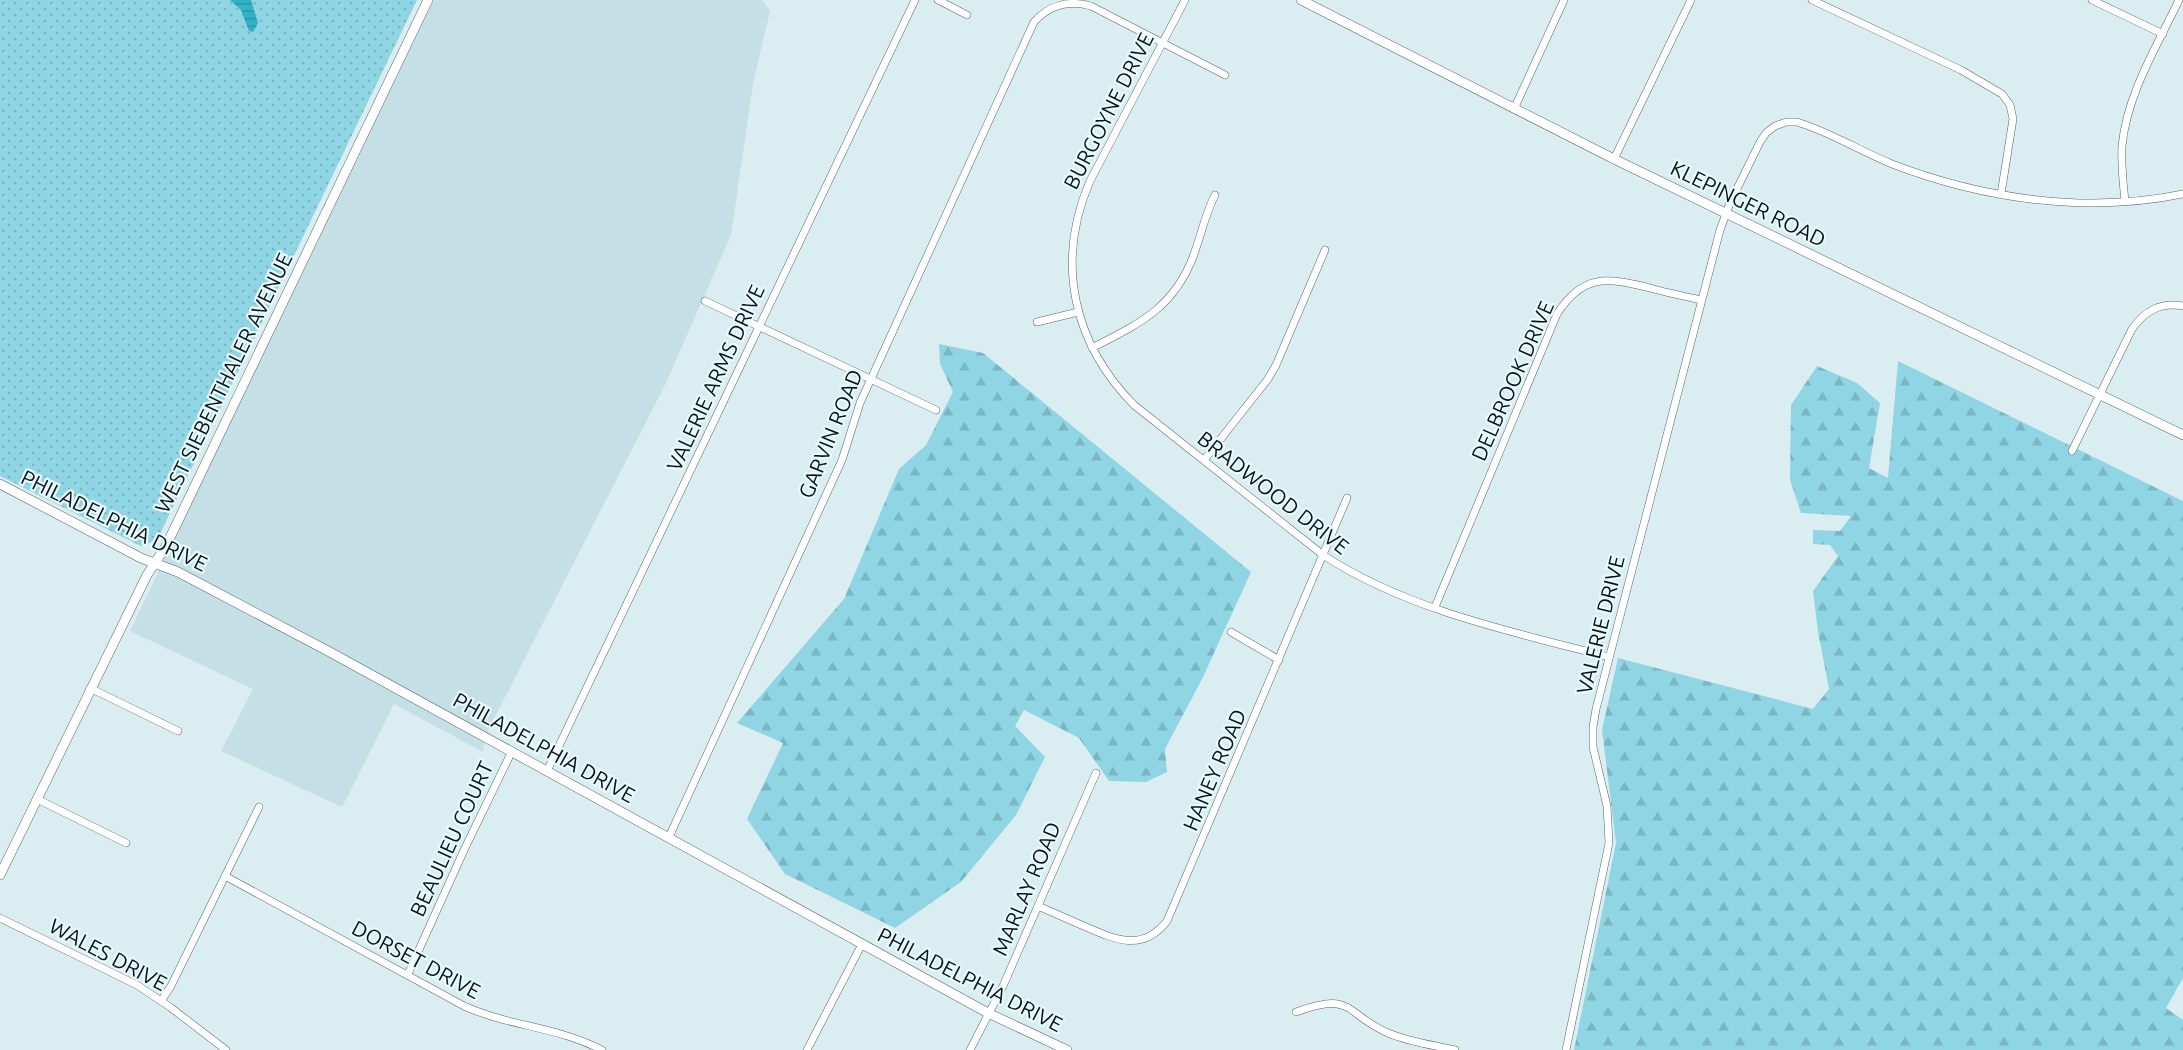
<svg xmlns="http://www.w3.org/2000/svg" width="2183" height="1050" font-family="Ubuntu,sans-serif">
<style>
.built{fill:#c4dfe6}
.grass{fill:url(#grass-dots)}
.forest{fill:url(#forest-firs)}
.water{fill:url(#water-rules)}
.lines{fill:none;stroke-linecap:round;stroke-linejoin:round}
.street-casing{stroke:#55666a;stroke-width:8}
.secondary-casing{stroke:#55666a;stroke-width:10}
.street{stroke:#fff;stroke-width:7}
.secondary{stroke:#fff;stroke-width:9}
.labels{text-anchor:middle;stroke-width:4.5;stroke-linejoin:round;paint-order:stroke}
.street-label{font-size:21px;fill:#0b1213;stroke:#e7fbff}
</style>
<defs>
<pattern id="grass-dots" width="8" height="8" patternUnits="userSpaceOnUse" patternTransform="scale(1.5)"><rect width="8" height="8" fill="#90d5e4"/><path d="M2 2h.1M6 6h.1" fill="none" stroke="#7bb6c3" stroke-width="1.8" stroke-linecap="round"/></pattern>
<pattern id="forest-firs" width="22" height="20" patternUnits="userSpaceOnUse" patternTransform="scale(1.5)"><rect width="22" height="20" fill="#90d5e4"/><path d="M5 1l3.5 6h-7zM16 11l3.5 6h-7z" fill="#7bb6c3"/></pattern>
<pattern id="water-rules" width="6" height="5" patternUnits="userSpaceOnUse" patternTransform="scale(1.5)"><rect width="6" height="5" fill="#31b1c6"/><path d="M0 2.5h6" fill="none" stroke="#2a97a9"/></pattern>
</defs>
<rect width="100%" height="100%" fill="#daedf1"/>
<path class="built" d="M 434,0 L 762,0 L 770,11 L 753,84 L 731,235 L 665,385 L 485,736 L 483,752 L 394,704 L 342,807 L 221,751 L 253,689 L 130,631 Z"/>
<path class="grass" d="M 0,0 L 417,0 L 157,540 L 141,546 L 0,476 Z"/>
<g class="forest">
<path d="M 939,344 L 983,353 L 1251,572 L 1203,677 L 1165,749 L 1167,772 L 1146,782 L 1109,781 L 1079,738 L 1024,710 L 1015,726 L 1045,757 L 1016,815 L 961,882 L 895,928 L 785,874 L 747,819 L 783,743 L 737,723 L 844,599 L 899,469 L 926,445 L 953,392 L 940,364 Z"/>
<path d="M 1898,361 L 2183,501 L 2183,978 L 2166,1008 L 2183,1020 L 2183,1050 L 1574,1050 L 1616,843 L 1602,730 L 1618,658 L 1813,709 L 1829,689 L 1818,632 L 1813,591 L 1838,556 L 1830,545 L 1813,544 L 1813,530 L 1840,531 L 1851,516 L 1801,513 L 1790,480 L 1791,405 L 1817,366 L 1857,383 L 1880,403 L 1869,468 L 1888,478 Z"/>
</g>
<path class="water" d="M 230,0 L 251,0 L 258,23 L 253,32 L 249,31 L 241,10 Z"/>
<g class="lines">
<g class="street-casing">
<g id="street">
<path d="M 938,0 L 967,15"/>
<path d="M 1185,0 L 1090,181 C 1055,262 1073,343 1134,405 L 1323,555 C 1407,610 1513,632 1609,657"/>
<path d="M 1812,0 L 1961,70 L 2002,94 L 2010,105 L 2013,119 L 2001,194"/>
<path d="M 2092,0 L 2163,34"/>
<path d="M 1514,109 L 1564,0"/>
<path d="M 1614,159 L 1691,0"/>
<path d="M 2125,201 C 2123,183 2121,164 2122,146 C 2127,94 2157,46 2179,0"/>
<path d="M 705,301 L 936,410"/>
<path d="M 1037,322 L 1078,312"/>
<path d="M 1092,348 C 1138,324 1173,309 1193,257 C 1201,236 1205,214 1215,195"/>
<path d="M 2072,451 L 2132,329 C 2145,311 2160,302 2183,306"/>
<path d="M 1204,460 L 1268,379 L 1276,365 L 1325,250"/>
<path d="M 1435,607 L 1557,314 C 1582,275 1605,277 1646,287 C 1664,292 1683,296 1701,300"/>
<path d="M 1231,632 L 1279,660"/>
<path d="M 90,688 L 178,731"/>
<path d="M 547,771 L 915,0"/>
<path d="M 37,799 L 126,843"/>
<path d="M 669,837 L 842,460 L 860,403 L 1034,22 C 1049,5 1069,0 1091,6 L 1225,75"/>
<path d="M 225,876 L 464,1006 C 508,1026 558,1027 602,1050"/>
<path d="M 1038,906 C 1054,913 1070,920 1086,927 C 1116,940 1143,952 1167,921 L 1347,498"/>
<path d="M 0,918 L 137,985 L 170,1007 L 226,1050"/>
<path d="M 408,974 L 465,848 L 512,751"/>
<path d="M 161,1001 L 171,986 L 259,807"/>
<path d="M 1296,1012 C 1354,991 1343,1013 1388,1033 C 1409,1042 1433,1045 1455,1050"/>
<path d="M 807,1050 L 862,944"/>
<path d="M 970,1050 L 1003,986 L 1096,773"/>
<path d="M 1566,1050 L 1609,843 L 1607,806 L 1593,747 L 1593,727 L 1596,709 L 1720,230 L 1730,203 L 1760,142 L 1766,133 L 1775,126 L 1786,122 L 1797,122 C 1830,132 1860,151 1892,164 C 1983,199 2087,214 2183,194"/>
</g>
</g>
<g class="secondary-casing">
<g id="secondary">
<path d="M 1301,0 L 1614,159 L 2183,435"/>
<path d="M 0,484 L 141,558 L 178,572 L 328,651 L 988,1013 L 1067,1050"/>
<path d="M 0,875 L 147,575 L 166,546 L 428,0"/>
</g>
</g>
<use href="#street" class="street"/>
<use href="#secondary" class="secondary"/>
</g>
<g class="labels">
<g class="street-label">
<text transform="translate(1109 111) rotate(-63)" y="7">BURGOYNE DRIVE</text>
<text transform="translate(1748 204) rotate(26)" y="7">KLEPINGER ROAD</text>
<text transform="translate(716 378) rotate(-65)" y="7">VALERIE ARMS DRIVE</text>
<text transform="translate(1513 381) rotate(-66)" y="7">DELBROOK DRIVE</text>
<text transform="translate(224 383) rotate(-64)" y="7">WEST SIEBENTHALER AVENUE</text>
<text transform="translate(831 434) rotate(-68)" y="7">GARVIN ROAD</text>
<text transform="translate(1273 493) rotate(38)" y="7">BRADWOOD DRIVE</text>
<text transform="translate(114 521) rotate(26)" y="7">PHILADELPHIA DRIVE</text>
<text transform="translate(1601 625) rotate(-76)" y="7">VALERIE DRIVE</text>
<text transform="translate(544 748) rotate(29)" y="7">PHILADELPHIA DRIVE</text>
<text transform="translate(1215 770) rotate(-67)" y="7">HANEY ROAD</text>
<text transform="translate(452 839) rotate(-65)" y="7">BEAULIEU COURT</text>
<text transform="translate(1027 889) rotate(-67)" y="7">MARLAY ROAD</text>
<text transform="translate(108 955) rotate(28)" y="7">WALES DRIVE</text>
<text transform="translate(416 960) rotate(28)" y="7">DORSET DRIVE</text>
<text transform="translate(970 980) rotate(27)" y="7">PHILADELPHIA DRIVE</text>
</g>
</g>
</svg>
